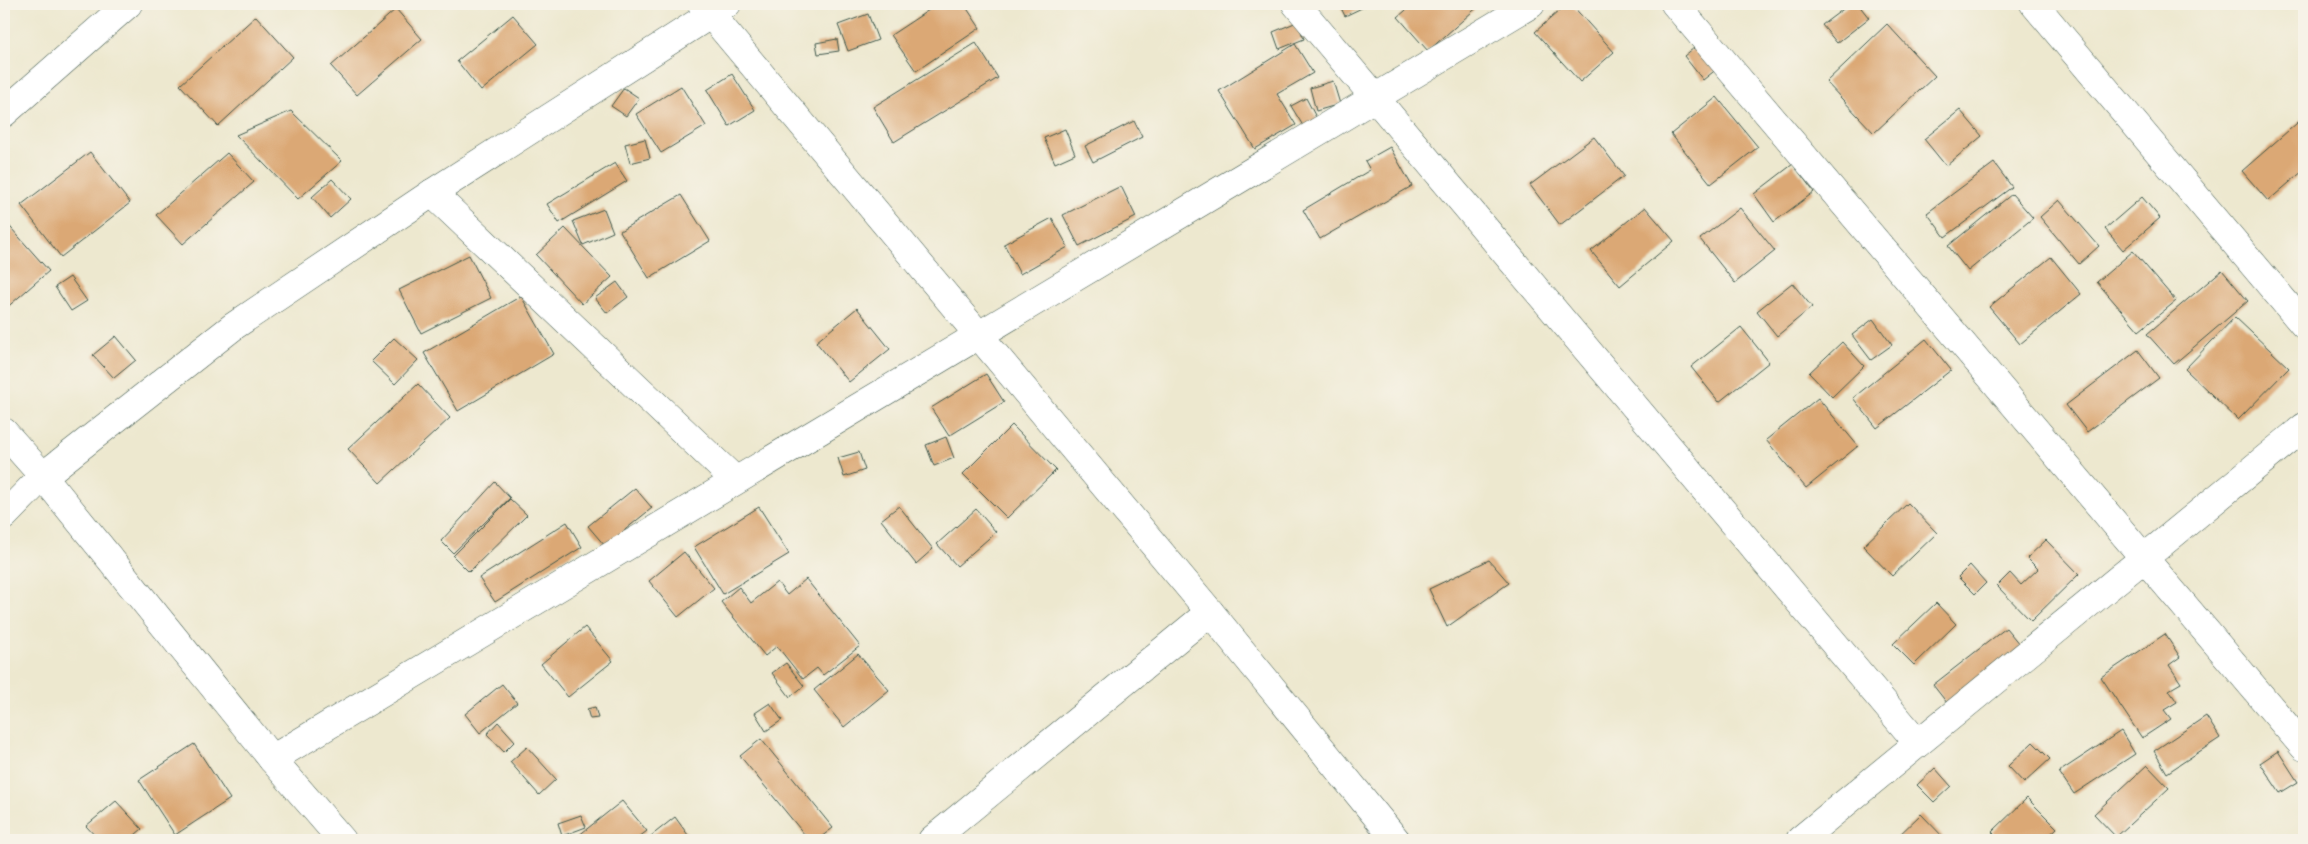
<svg xmlns="http://www.w3.org/2000/svg" width="2308" height="844" font-family="'Comic Neue',sans-serif">
<style>
.building{fill:#dba875}
.lines{fill:none;stroke-linecap:round;stroke-linejoin:round}
.minor-casing{stroke:#3e574b;stroke-width:29}
.minor{stroke:#fff;stroke-width:28}
</style>
<rect width="100%" height="100%" fill="#f7f3e8"/>
<filter id="ink" filterUnits="userSpaceOnUse"><feTurbulence type="fractalNoise" baseFrequency=".02" numOctaves="2"/><feDisplacementMap in="SourceGraphic" scale="10" xChannelSelector="R" yChannelSelector="G"/><feConvolveMatrix kernelMatrix="1 2 1 2 8 2 1 2 1" color-interpolation-filters="sRGB"/></filter>
<filter id="wash" filterUnits="userSpaceOnUse"><feTurbulence type="fractalNoise" baseFrequency=".0096" numOctaves="4" result="noise"/><feDisplacementMap in="SourceGraphic" scale="20" xChannelSelector="R" yChannelSelector="G"/><feGaussianBlur stdDeviation="1.12" result="paint"/><feColorMatrix in="noise" values="0 0 0 0 0 0 0 0 0 0 0 0 0 0 0 0 0 1.4 0 .05"/><feComposite in="paint" operator="in"/></filter>
<g filter="url(#wash)">
<rect width="100%" height="100%" fill="#ede8cf"/>
<g id="blocks">
<g class="building">
<path d="M 938,4 L 964,4 L 980,28 L 916,71 L 891,35 Z"/>
<path d="M 1339,4 L 1370,4 L 1345,16 Z"/>
<path d="M 1413,4 L 1481,4 L 1428,51 L 1398,17 Z"/>
<path d="M 1567,4 L 1571,4 L 1614,52 L 1580,82 L 1535,32 Z"/>
<path d="M 1850,4 L 1858,4 L 1869,18 L 1837,43 L 1822,25 Z"/>
<path d="M 396,9 L 422,39 L 357,95 L 331,66 Z"/>
<path d="M 868,14 L 878,40 L 848,51 L 838,25 Z"/>
<path d="M 513,15 L 538,44 L 481,91 L 457,61 Z"/>
<path d="M 256,16 L 293,57 L 218,126 L 180,85 Z"/>
<path d="M 1297,22 L 1304,39 L 1279,49 L 1273,32 Z"/>
<path d="M 1887,24 L 1935,76 L 1874,133 L 1826,82 Z"/>
<path d="M 837,39 L 839,51 L 818,54 L 816,43 Z"/>
<path d="M 976,43 L 998,78 L 894,142 L 873,107 Z"/>
<path d="M 1295,44 L 1313,73 L 1277,94 L 1296,125 L 1255,149 L 1219,91 Z"/>
<path d="M 1699,44 L 1718,68 L 1703,80 L 1684,56 Z"/>
<path d="M 732,74 L 755,110 L 729,126 L 707,90 Z"/>
<path d="M 1333,81 L 1340,104 L 1316,111 L 1310,88 Z"/>
<path d="M 681,86 L 706,126 L 661,153 L 636,114 Z"/>
<path d="M 624,88 L 639,98 L 626,116 L 611,106 Z"/>
<path d="M 1717,97 L 1758,147 L 1711,184 L 1671,134 Z"/>
<path d="M 1306,98 L 1318,121 L 1305,129 L 1291,106 Z"/>
<path d="M 1960,110 L 1982,136 L 1946,166 L 1924,139 Z"/>
<path d="M 291,111 L 342,161 L 298,199 L 236,135 Z"/>
<path d="M 2304,117 L 2304,170 L 2268,201 L 2242,171 Z"/>
<path d="M 1134,121 L 1142,137 L 1093,162 L 1085,146 Z"/>
<path d="M 1065,129 L 1075,154 L 1055,163 L 1044,138 Z"/>
<path d="M 1594,137 L 1624,176 L 1560,225 L 1530,185 Z"/>
<path d="M 645,139 L 650,158 L 630,163 L 625,144 Z"/>
<path d="M 1390,147 L 1412,186 L 1320,239 L 1303,210 L 1370,170 L 1365,161 Z"/>
<path d="M 90,152 L 130,203 L 61,257 L 21,205 Z"/>
<path d="M 227,153 L 254,182 L 183,244 L 156,215 Z"/>
<path d="M 615,163 L 627,181 L 559,223 L 547,204 Z"/>
<path d="M 1994,163 L 2012,187 L 1945,237 L 1927,213 Z"/>
<path d="M 1793,164 L 1814,192 L 1774,222 L 1754,194 Z"/>
<path d="M 332,179 L 351,199 L 330,218 L 312,197 Z"/>
<path d="M 1121,186 L 1136,217 L 1079,246 L 1063,215 Z"/>
<path d="M 2012,194 L 2033,218 L 1968,271 L 1948,246 Z"/>
<path d="M 681,195 L 710,241 L 649,278 L 620,231 Z"/>
<path d="M 2142,197 L 2160,218 L 2123,250 L 2105,229 Z"/>
<path d="M 2059,200 L 2099,246 L 2079,264 L 2040,217 Z"/>
<path d="M 1645,207 L 1674,241 L 1620,286 L 1591,251 Z"/>
<path d="M 1740,208 L 1775,251 L 1735,283 L 1700,239 Z"/>
<path d="M 604,209 L 613,232 L 583,245 L 573,221 Z"/>
<path d="M 1052,218 L 1068,247 L 1020,274 L 1004,244 Z"/>
<path d="M 4,220 L 49,271 L 4,310 Z"/>
<path d="M 565,228 L 612,277 L 582,304 L 536,255 Z"/>
<path d="M 2133,251 L 2176,301 L 2139,331 L 2097,282 Z"/>
<path d="M 469,255 L 491,298 L 421,333 L 399,290 Z"/>
<path d="M 2051,257 L 2081,294 L 2020,344 L 1989,307 Z"/>
<path d="M 2222,270 L 2248,301 L 2174,364 L 2147,334 Z"/>
<path d="M 70,277 L 87,301 L 71,311 L 55,287 Z"/>
<path d="M 617,282 L 628,297 L 607,313 L 595,298 Z"/>
<path d="M 1792,283 L 1812,307 L 1777,336 L 1757,311 Z"/>
<path d="M 521,296 L 554,354 L 458,411 L 424,353 Z"/>
<path d="M 857,308 L 890,349 L 849,382 L 816,342 Z"/>
<path d="M 2235,317 L 2289,368 L 2238,420 L 2185,369 Z"/>
<path d="M 1873,319 L 1892,345 L 1871,360 L 1852,335 Z"/>
<path d="M 1741,327 L 1769,362 L 1719,402 L 1691,367 Z"/>
<path d="M 116,336 L 136,360 L 114,378 L 93,355 Z"/>
<path d="M 394,338 L 418,360 L 395,384 L 371,361 Z"/>
<path d="M 1926,339 L 1951,370 L 1877,428 L 1853,398 Z"/>
<path d="M 1842,342 L 1864,366 L 1832,397 L 1809,373 Z"/>
<path d="M 2138,350 L 2159,378 L 2087,432 L 2066,405 Z"/>
<path d="M 986,374 L 1004,402 L 949,436 L 931,408 Z"/>
<path d="M 418,384 L 450,418 L 380,483 L 348,449 Z"/>
<path d="M 1818,398 L 1858,446 L 1806,488 L 1766,440 Z"/>
<path d="M 1012,425 L 1056,470 L 1007,518 L 963,474 Z"/>
<path d="M 946,437 L 954,458 L 934,466 L 926,445 Z"/>
<path d="M 859,452 L 865,470 L 844,477 L 838,458 Z"/>
<path d="M 495,482 L 510,498 L 453,553 L 441,541 Z"/>
<path d="M 635,488 L 652,508 L 605,546 L 588,526 Z"/>
<path d="M 510,499 L 527,515 L 469,572 L 453,556 Z"/>
<path d="M 1908,503 L 1937,533 L 1892,576 L 1863,546 Z"/>
<path d="M 899,506 L 933,549 L 916,564 L 881,520 Z"/>
<path d="M 759,507 L 789,554 L 723,594 L 694,547 Z"/>
<path d="M 976,509 L 996,532 L 957,566 L 937,544 Z"/>
<path d="M 567,522 L 582,547 L 495,602 L 479,578 Z"/>
<path d="M 2046,540 L 2079,574 L 2031,621 L 1997,586 L 2010,573 L 2021,585 L 2038,569 L 2027,558 Z"/>
<path d="M 684,552 L 714,588 L 678,617 L 649,581 Z"/>
<path d="M 1489,560 L 1509,583 L 1447,627 L 1429,589 Z"/>
<path d="M 1970,565 L 1986,583 L 1975,594 L 1958,577 Z"/>
<path d="M 806,579 L 860,646 L 823,675 L 817,668 L 803,679 L 777,646 L 765,656 L 721,602 L 739,587 L 751,603 L 777,582 L 787,595 Z"/>
<path d="M 1936,603 L 1956,624 L 1914,665 L 1893,644 Z"/>
<path d="M 585,627 L 613,661 L 568,697 L 541,664 Z"/>
<path d="M 2006,628 L 2024,650 L 1951,708 L 1933,685 Z"/>
<path d="M 2165,634 L 2180,657 L 2169,665 L 2181,683 L 2169,690 L 2177,702 L 2164,710 L 2171,719 L 2142,738 L 2101,677 Z"/>
<path d="M 858,654 L 889,690 L 844,727 L 814,690 Z"/>
<path d="M 786,663 L 804,686 L 790,697 L 772,673 Z"/>
<path d="M 502,684 L 517,703 L 480,733 L 465,714 Z"/>
<path d="M 770,703 L 782,720 L 766,731 L 755,713 Z"/>
<path d="M 595,707 L 598,718 L 590,719 L 587,709 Z"/>
<path d="M 2206,716 L 2220,738 L 2167,773 L 2154,751 Z"/>
<path d="M 498,722 L 515,741 L 504,752 L 487,734 Z"/>
<path d="M 2121,731 L 2135,754 L 2074,794 L 2059,772 Z"/>
<path d="M 761,739 L 833,828 L 817,840 L 809,840 L 740,756 Z"/>
<path d="M 2033,742 L 2050,759 L 2024,783 L 2008,766 Z"/>
<path d="M 194,744 L 230,799 L 175,835 L 139,780 Z"/>
<path d="M 527,747 L 556,779 L 539,795 L 510,762 Z"/>
<path d="M 2278,751 L 2298,782 L 2280,793 L 2260,763 Z"/>
<path d="M 2147,765 L 2169,788 L 2116,837 L 2094,814 Z"/>
<path d="M 1935,768 L 1951,786 L 1934,802 L 1917,785 Z"/>
<path d="M 2027,798 L 2057,828 L 2044,840 L 2000,840 L 1992,832 Z"/>
<path d="M 116,801 L 142,829 L 129,840 L 99,840 L 86,826 Z"/>
<path d="M 622,801 L 647,831 L 635,840 L 573,840 Z"/>
<path d="M 1921,814 L 1946,840 L 1894,840 Z"/>
<path d="M 581,815 L 586,827 L 562,836 L 558,823 Z"/>
<path d="M 675,817 L 688,835 L 682,840 L 646,840 Z"/>
</g>
</g>
</g>
<g filter="url(#ink)">
<use href="#blocks" fill-opacity="0" stroke="#3e574b" stroke-width="1"/>
<g class="lines">
<g class="minor-casing">
<g id="minor">
<path d="M 702,4 L 1210,612 L 1396,840"/>
<path d="M 1296,4 L 1918,743"/>
<path d="M 1675,4 L 2304,747"/>
<path d="M 2034,4 L 2304,325"/>
<path d="M 4,113 L 128,4"/>
<path d="M 432,193 L 735,480"/>
<path d="M 4,432 L 43,476 L 272,759 L 342,840"/>
<path d="M 4,516 L 43,476 L 234,326 L 432,193 L 727,4"/>
<path d="M 272,759 L 1531,4"/>
<path d="M 932,840 L 1210,612"/>
<path d="M 1800,840 L 2304,427"/>
</g>
</g>
<use href="#minor" class="minor"/>
</g>
</g>
<rect width="2308" height="844" fill="none" stroke="#f7f3e8" stroke-width="20"/>
</svg>
